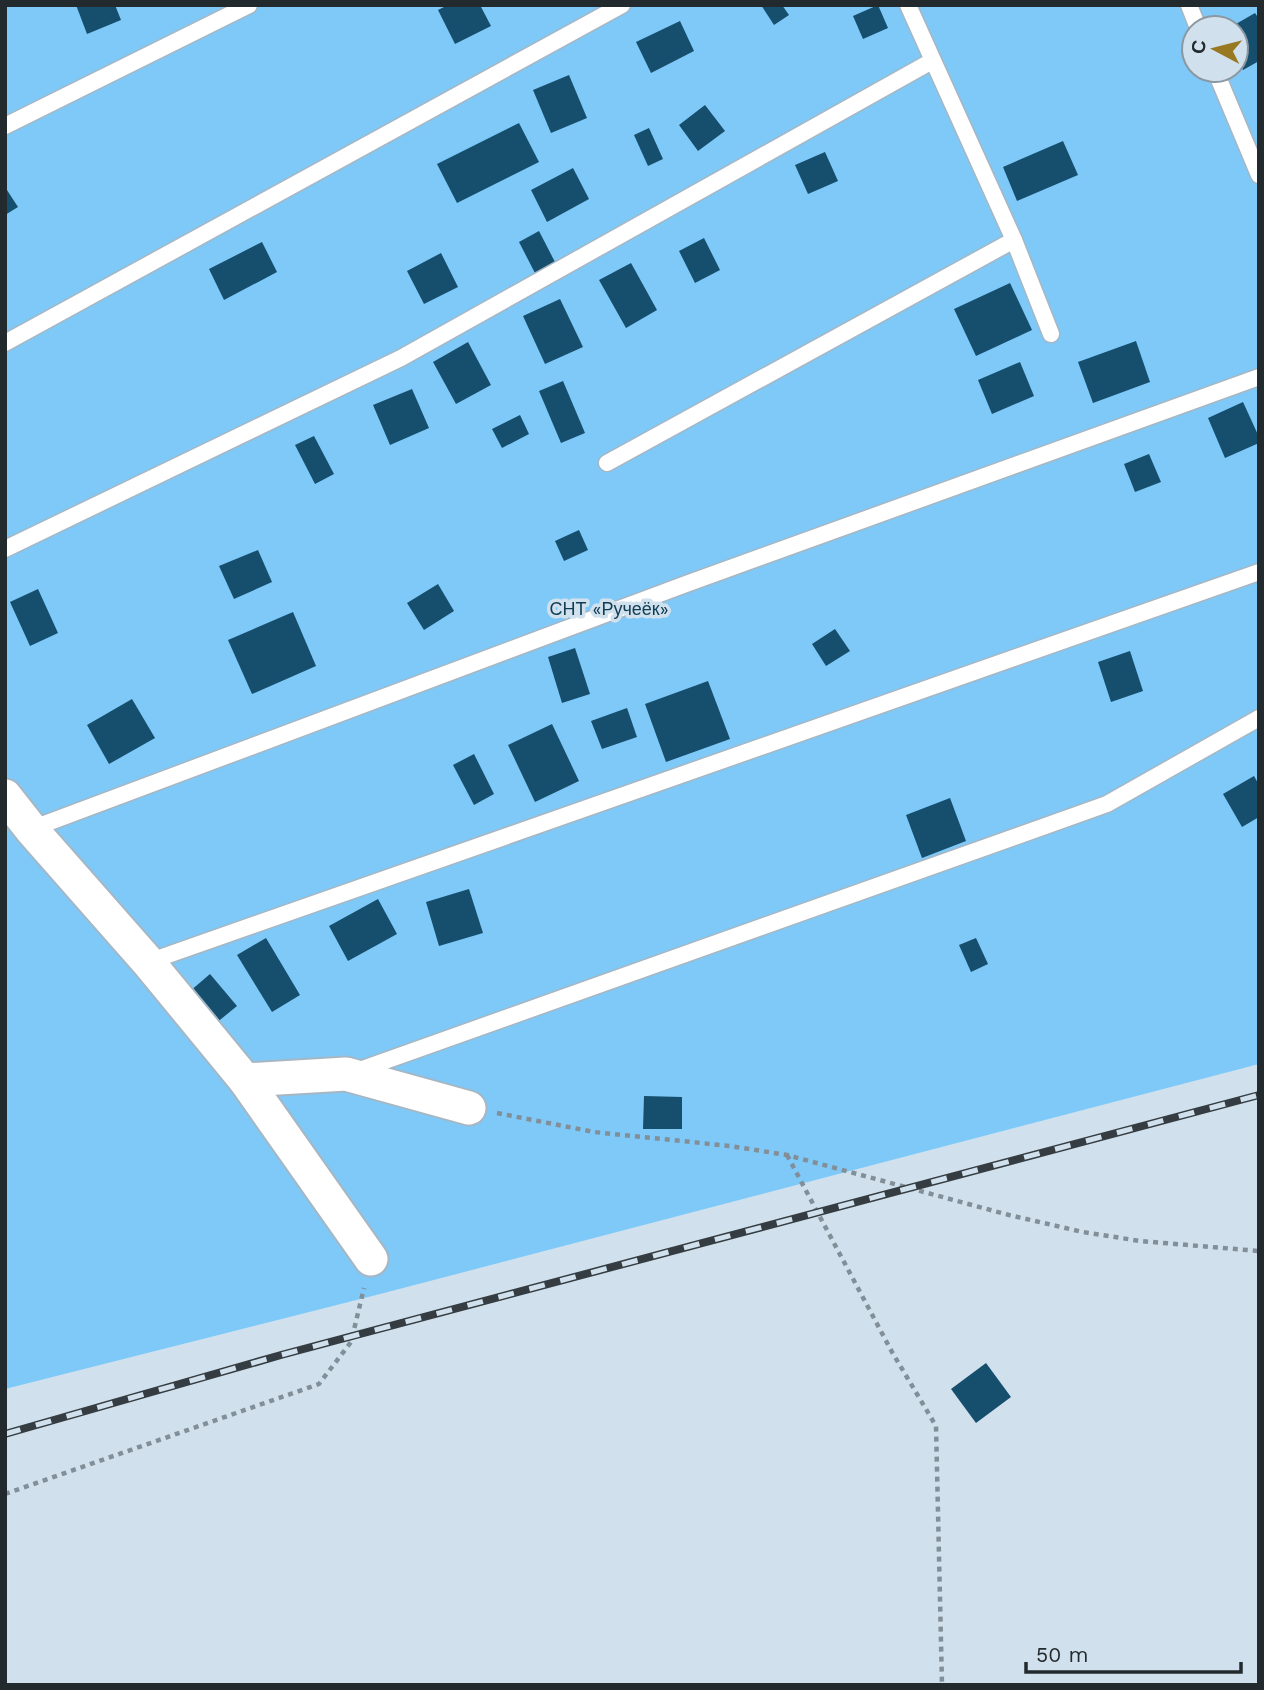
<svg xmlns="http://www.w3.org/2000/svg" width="1264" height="1690" font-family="'Work Sans',sans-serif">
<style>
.green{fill:#7ec9f8;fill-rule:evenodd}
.building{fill:#164e6d}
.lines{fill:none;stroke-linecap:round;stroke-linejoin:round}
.lane-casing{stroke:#a6b7c3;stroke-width:19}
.street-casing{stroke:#a6b7c3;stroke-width:37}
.path{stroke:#838f98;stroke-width:4.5;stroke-dasharray:5 5;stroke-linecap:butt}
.lane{stroke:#fff;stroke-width:16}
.street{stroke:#fff;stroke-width:33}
.rail-casing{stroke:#353d42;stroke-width:8}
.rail{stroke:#d0e1ed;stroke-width:5;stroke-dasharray:16;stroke-linecap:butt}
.labels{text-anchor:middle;stroke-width:7;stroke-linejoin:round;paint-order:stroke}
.park-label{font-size:18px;fill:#103c54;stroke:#d0e1ed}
</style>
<rect width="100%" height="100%" fill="#d0e1ed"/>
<path class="green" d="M 5,5 L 1259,5 L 1259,1064 L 384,1293 L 5,1389 ZM 1194,28 L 1236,28 L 1236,70 L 1194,70 Z"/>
<g class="building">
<path d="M 76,5 L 115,5 L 121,20 L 87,34 Z"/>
<path d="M 448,5 L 480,5 L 491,26 L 455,44 L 438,10 Z"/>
<path d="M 761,5 L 782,5 L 789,15 L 774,25 Z"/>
<path d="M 878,5 L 888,28 L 863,39 L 853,16 Z"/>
<path d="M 1255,13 L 1259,19 L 1259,61 L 1243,70 L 1236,57 L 1236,28 L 1229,28 Z"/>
<path d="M 680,21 L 694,51 L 651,73 L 636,42 Z"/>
<path d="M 569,75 L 587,118 L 551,133 L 533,90 Z"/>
<path d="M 705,105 L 725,131 L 698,151 L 679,125 Z"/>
<path d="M 519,123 L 539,162 L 457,203 L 437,164 Z"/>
<path d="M 649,128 L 663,159 L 648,166 L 634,135 Z"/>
<path d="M 1063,141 L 1078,175 L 1017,201 L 1003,167 Z"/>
<path d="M 825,152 L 838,181 L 808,194 L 795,165 Z"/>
<path d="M 573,168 L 589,199 L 547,222 L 531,190 Z"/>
<path d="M 5,187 L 18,207 L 5,215 Z"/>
<path d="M 539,231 L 556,264 L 536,275 L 519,242 Z"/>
<path d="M 704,238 L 720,270 L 695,283 L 679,251 Z"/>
<path d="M 262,242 L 277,272 L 224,300 L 209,269 Z"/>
<path d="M 441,253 L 458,287 L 424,304 L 407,271 Z"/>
<path d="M 631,263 L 657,310 L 626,328 L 599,280 Z"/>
<path d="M 1010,283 L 1032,330 L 976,356 L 954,309 Z"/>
<path d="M 560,299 L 583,347 L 545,364 L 523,316 Z"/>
<path d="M 1136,341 L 1150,382 L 1093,403 L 1078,362 Z"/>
<path d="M 468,342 L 491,385 L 456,404 L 433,362 Z"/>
<path d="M 1020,362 L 1034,396 L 992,414 L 978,380 Z"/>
<path d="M 563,381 L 585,433 L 561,443 L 539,391 Z"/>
<path d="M 412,389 L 429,428 L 390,445 L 373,405 Z"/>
<path d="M 1243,402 L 1259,437 L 1259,443 L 1225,458 L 1208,418 Z"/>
<path d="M 520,415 L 529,434 L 502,448 L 492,429 Z"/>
<path d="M 314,436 L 334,474 L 315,484 L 295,445 Z"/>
<path d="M 1149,454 L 1161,482 L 1135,492 L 1124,464 Z"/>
<path d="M 579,530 L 588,550 L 564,561 L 555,541 Z"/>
<path d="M 258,550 L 272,582 L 234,599 L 219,566 Z"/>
<path d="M 438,584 L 454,611 L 424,630 L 407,603 Z"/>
<path d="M 38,589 L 58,633 L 30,646 L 10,602 Z"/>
<path d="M 293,612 L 316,666 L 252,694 L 228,640 Z"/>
<path d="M 835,629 L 850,651 L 826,666 L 812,644 Z"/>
<path d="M 575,648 L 590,694 L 562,703 L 548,657 Z"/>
<path d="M 1130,651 L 1143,691 L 1111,702 L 1098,662 Z"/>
<path d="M 708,681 L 730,739 L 666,762 L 645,704 Z"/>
<path d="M 132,699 L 155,738 L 109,764 L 87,725 Z"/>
<path d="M 627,708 L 637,737 L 602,749 L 591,721 Z"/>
<path d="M 552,724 L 579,781 L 535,802 L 508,745 Z"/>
<path d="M 474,754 L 494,794 L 474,805 L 453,765 Z"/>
<path d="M 1254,776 L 1259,785 L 1259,817 L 1242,827 L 1223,794 Z"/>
<path d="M 950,798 L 966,841 L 922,858 L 906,815 Z"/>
<path d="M 469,889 L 483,933 L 439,946 L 426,902 Z"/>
<path d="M 378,899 L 397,934 L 348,961 L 329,926 Z"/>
<path d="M 266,938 L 300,995 L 272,1012 L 237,955 Z"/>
<path d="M 976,938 L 988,964 L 971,972 L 959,945 Z"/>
<path d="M 210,974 L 237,1006 L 215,1024 L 189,992 Z"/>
<path d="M 644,1096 L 682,1097 L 682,1129 L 643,1129 Z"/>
<path d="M 986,1363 L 1011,1397 L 976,1423 L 951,1389 Z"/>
</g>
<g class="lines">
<g class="lane-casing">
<g id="lane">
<path d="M 908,5 L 1014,240 L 1051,334"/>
<path d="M 1189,5 L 1198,28"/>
<path d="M 1215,70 L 1259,175"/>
<path d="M 5,126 L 249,5"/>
<path d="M 5,343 L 622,5"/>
<path d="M 607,463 L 1014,240"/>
<path d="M 5,549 L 401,358 L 932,61"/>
<path d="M 31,829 L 686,584 L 1259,377"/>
<path d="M 148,962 L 1259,572"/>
<path d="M 354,1072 L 1107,804 L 1259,718"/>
</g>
</g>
<g class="street-casing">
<g id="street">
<path d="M 5,796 L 31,829 L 148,962 L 245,1080 L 346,1074 L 469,1108"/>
<path d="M 245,1080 L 371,1259"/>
</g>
</g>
<g class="path">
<path d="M 497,1113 L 594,1132 L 730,1146 L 787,1155 L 1009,1215 L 1083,1232 L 1140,1241 L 1259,1251"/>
<path d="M 787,1155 L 892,1352 L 936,1426 L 942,1685"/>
<path d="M 5,1494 L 319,1384 L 351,1342 L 364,1288"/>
</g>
<use href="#lane" class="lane"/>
<use href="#street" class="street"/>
<g class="rail-casing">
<path id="rail" d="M 5,1434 L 281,1355 L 1259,1095"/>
</g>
<use href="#rail" class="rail"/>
</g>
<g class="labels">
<g class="park-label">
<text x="609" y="615">СНТ «Ручеёк»</text>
</g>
</g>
<rect width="1264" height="1690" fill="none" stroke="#232a2e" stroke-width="14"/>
<g transform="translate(1215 49) rotate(277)"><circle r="33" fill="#d0e1ed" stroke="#8b98a1" stroke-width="2"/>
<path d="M0-5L12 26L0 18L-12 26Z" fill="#987821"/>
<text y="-10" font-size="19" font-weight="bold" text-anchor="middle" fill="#232a2e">С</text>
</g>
<path d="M1026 1662v10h215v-10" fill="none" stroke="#232a2e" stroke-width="3.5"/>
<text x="1036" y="1662" font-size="21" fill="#232a2e" stroke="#d0e1ed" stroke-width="5" paint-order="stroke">50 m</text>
</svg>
